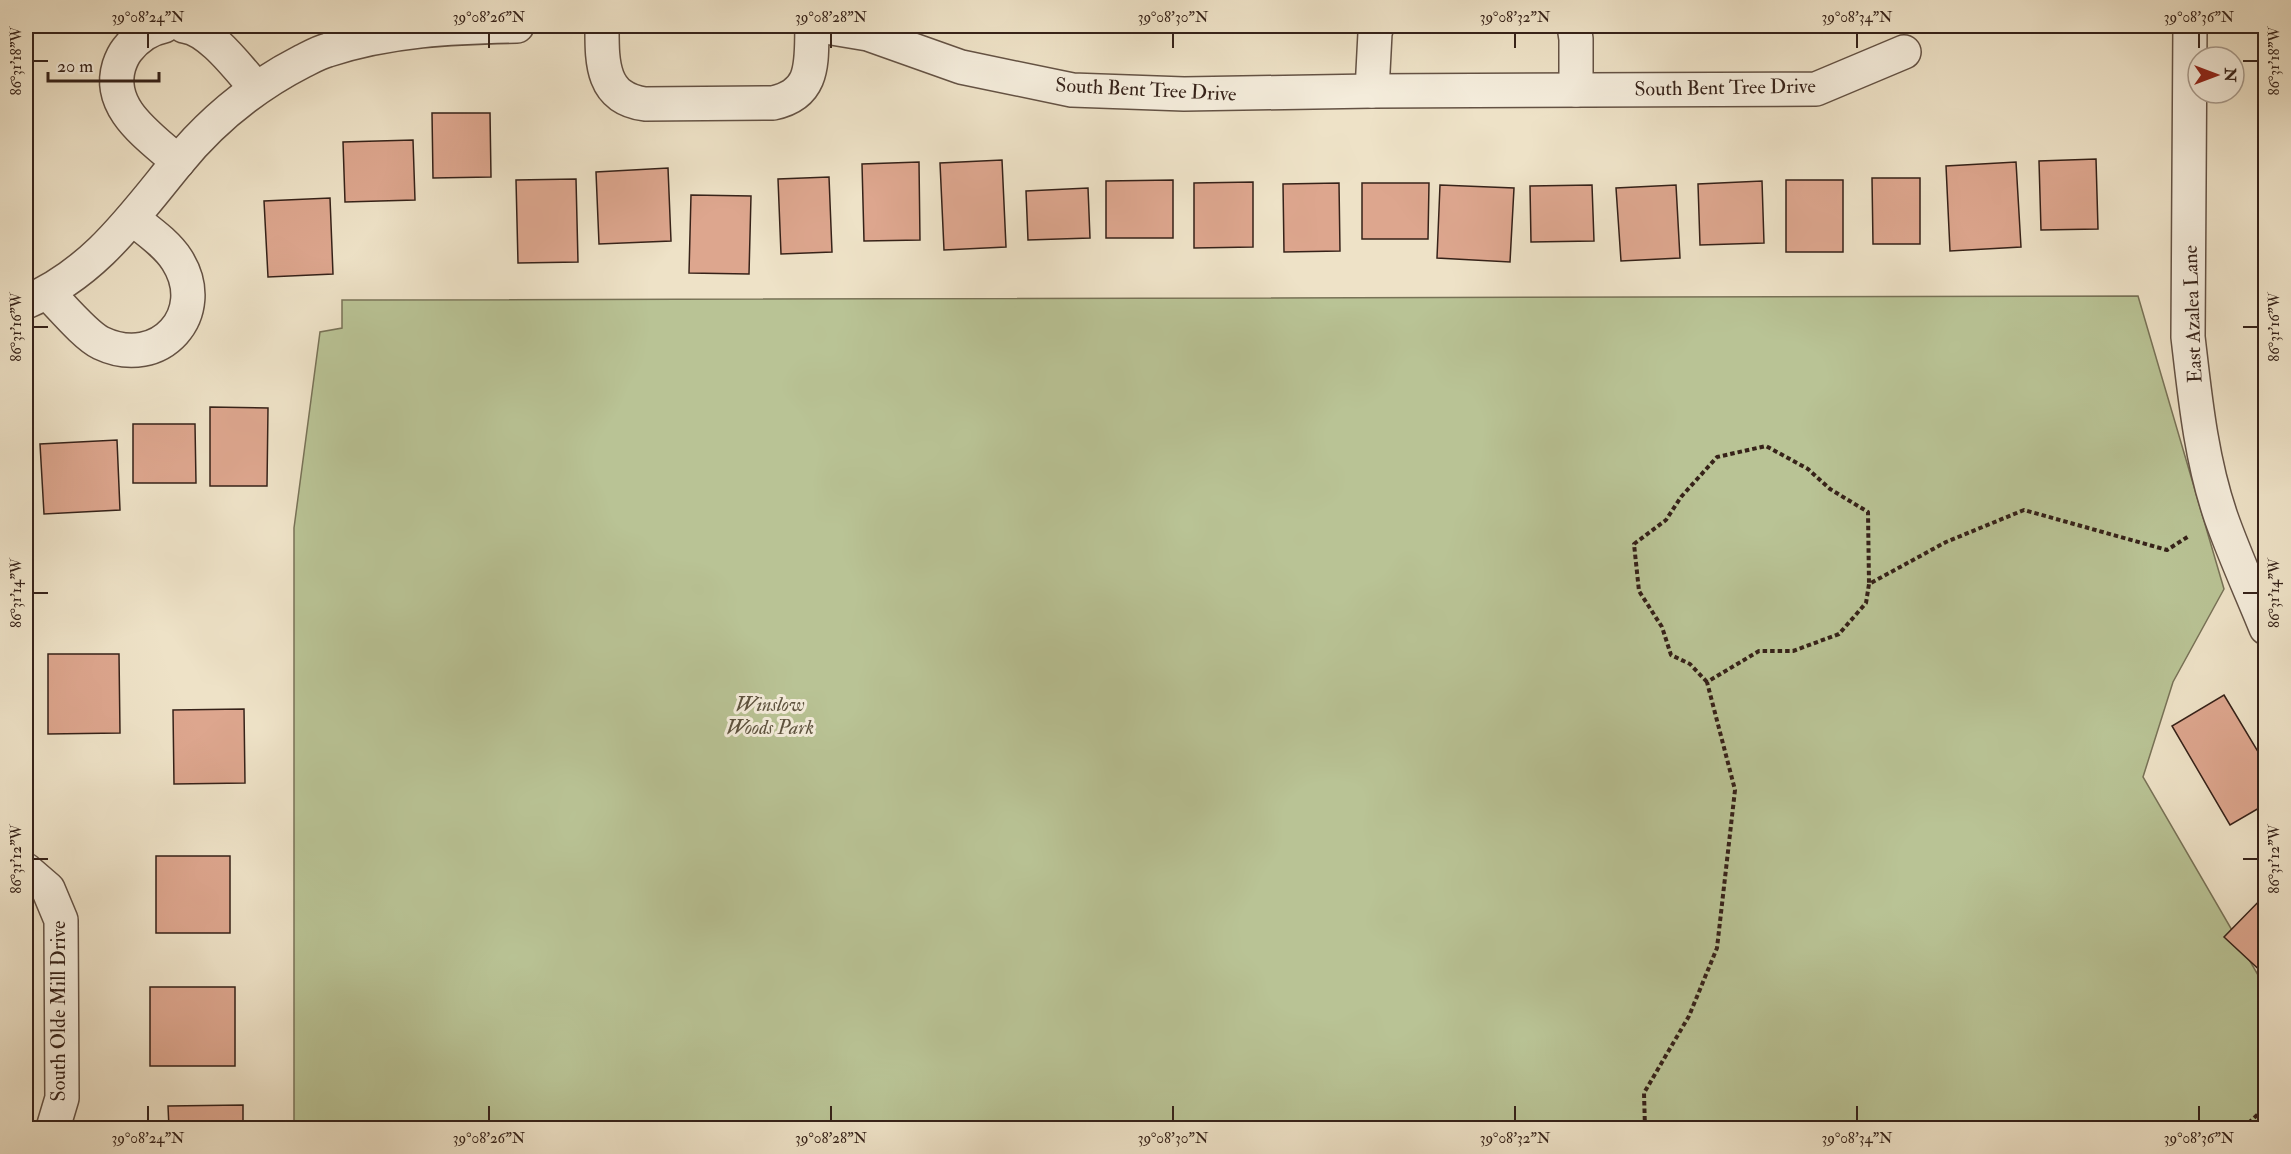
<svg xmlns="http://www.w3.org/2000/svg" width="2291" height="1154" font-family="'IM FELL Double Pica',serif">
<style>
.green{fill:#b9c395;stroke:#787257;stroke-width:1.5}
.building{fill:#dda68e;stroke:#362219;stroke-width:1.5}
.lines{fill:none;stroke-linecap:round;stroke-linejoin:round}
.minor-casing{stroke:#645244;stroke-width:36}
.path{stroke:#362219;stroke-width:4;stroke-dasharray:4.5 3;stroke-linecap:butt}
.minor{stroke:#f4ecdb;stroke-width:33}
.ticks{fill:none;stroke:#362219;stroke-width:2}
.labels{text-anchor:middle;stroke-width:6;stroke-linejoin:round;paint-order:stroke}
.street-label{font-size:20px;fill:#362219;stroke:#f4ecdb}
.park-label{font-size:20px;font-style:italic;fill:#5d523e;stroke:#f4ecdb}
.neatline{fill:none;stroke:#362219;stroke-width:2}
.ticks-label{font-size:15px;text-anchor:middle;fill:#362219}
</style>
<rect width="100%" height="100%" fill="#eee2c7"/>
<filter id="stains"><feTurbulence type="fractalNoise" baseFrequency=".00333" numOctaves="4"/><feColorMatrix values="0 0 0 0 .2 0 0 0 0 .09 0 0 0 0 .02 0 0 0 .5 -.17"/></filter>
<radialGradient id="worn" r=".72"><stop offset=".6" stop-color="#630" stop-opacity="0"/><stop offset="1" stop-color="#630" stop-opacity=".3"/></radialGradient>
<path class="green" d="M 2138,296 L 2224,589 L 2173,682 L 2143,777 L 2265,987 L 2265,1128 L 294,1128 L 294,528 L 320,332 L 342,328 L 342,300 Z"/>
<g class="building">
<path d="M 26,63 L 28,123 L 26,123 Z"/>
<path d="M 432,113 L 490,113 L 491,177 L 433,178 Z"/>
<path d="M 413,140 L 415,200 L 345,202 L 343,142 Z"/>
<path d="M 26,145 L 27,145 L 30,219 L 26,219 Z"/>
<path d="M 2096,159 L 2098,229 L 2041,230 L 2039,161 Z"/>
<path d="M 1002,160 L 1006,247 L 944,250 L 940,163 Z"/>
<path d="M 919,162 L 920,240 L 864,241 L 862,164 Z"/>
<path d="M 2016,162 L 2021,247 L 1950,251 L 1946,166 Z"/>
<path d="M 668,168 L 671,241 L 599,244 L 596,172 Z"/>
<path d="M 829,177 L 832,252 L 781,254 L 778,179 Z"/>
<path d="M 1872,178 L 1920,178 L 1920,244 L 1873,244 Z"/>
<path d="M 576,179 L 578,262 L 518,263 L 516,180 Z"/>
<path d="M 1173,180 L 1173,238 L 1106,238 L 1106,181 Z"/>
<rect x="1786" y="180" width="57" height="72"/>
<path d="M 1762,181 L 1764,243 L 1700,245 L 1698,184 Z"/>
<path d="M 1253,182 L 1253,247 L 1194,248 L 1194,183 Z"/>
<path d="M 1339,183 L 1340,251 L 1284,252 L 1283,184 Z"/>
<path d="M 1362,183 L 1429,183 L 1428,239 L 1362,239 Z"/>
<path d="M 1440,185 L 1514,188 L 1510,262 L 1437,258 Z"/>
<path d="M 1592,185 L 1594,241 L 1531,242 L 1530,186 Z"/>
<path d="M 1676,185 L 1680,258 L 1621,261 L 1616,188 Z"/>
<path d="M 1088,188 L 1090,238 L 1028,240 L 1026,191 Z"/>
<path d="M 691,195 L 751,196 L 749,274 L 689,273 Z"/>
<path d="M 330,198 L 333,274 L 268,277 L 264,201 Z"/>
<path d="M 210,407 L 268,408 L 267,486 L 210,486 Z"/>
<path d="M 133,424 L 195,424 L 196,483 L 133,483 Z"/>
<path d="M 117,440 L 120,510 L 44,514 L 40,444 Z"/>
<path d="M 26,444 L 29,444 L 31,508 L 26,509 Z"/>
<path d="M 48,654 L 119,654 L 120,733 L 48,734 Z"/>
<path d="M 2224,695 L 2266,765 L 2266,804 L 2230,825 L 2172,726 Z"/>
<path d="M 244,709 L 245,783 L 174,784 L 173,710 Z"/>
<rect x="156" y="856" width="74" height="77"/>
<path d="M 2266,894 L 2266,976 L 2224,937 Z"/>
<rect x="150" y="987" width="85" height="79"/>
<path d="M 243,1105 L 243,1128 L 169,1128 L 168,1106 Z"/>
</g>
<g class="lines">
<g class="minor-casing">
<g id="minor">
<path d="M 164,26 C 148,29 137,37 127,50 C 123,55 121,60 119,66 C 106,109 151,137 178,162"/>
<path d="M 184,26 C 210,29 239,69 256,88"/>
<path d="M 602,26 C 602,62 601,98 645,104 L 773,103 C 816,94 811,61 812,26"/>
<path d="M 820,26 L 868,34 L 961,67 L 1072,90 L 1184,94 L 1372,91 L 1816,89 L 1904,52"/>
<path d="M 1574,26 L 1576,39 L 1576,90"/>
<path d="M 2190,26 L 2188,337 C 2195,397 2201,459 2221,517 C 2234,554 2251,591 2266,628"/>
<path d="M 1372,91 L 1375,33 L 1377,26"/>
<path d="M 48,293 C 61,306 86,336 101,343 C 160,371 211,313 177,260 C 167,244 148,231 133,219"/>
<path d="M 26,302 C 94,273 132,218 177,163 C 212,120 254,86 303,61 C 311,57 320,52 328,50 C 389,30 453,27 517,26"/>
<path d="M 26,870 L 48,889 L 61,920 L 62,1098 L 53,1128"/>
</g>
</g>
<g class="path">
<path d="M 1707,682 L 1690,664 L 1671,655 L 1662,627 L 1639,591 L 1634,544 L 1666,520 L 1681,497 L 1717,457 L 1766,446 L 1808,469 L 1830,489 L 1868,512 L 1869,584"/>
<path d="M 1645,1128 L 1644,1093 L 1689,1016 L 1717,948 L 1735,790 L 1707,682 L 1759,651 L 1793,651 L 1839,634 L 1866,603 L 1869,584 L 1946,542 L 2024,510 L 2167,550 L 2189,536"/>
<path d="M 2243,1128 L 2266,1107"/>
</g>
<use href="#minor" class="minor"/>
</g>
<path class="ticks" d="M 148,33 L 148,48M 489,33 L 489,48M 831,33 L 831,48M 1173,33 L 1173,48M 1515,33 L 1515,48M 1857,33 L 1857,48M 2199,33 L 2199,48M 33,61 L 48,61M 2243,61 L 2258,61M 33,327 L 48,327M 2243,327 L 2258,327M 33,593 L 48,593M 2243,593 L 2258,593M 33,859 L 48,859M 2243,859 L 2258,859M 148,1106 L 148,1121M 489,1106 L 489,1121M 831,1106 L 831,1121M 1173,1106 L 1173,1121M 1515,1106 L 1515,1121M 1857,1106 L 1857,1121M 2199,1106 L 2199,1121"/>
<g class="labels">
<g class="street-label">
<text transform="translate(1725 87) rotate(-1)" y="7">South Bent Tree Drive</text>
<text transform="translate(1146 89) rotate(3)" y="7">South Bent Tree Drive</text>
<text transform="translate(2192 314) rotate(-92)" y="7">East Azalea Lane</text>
<text transform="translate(58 1011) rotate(-90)" y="7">South Olde Mill Drive</text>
</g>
<g class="park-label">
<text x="770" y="711">Winslow<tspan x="770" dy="23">Woods Park</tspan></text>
</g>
</g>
<rect width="2291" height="1154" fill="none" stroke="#eee2c7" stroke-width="66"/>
<g transform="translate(2216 75) rotate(90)"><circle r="28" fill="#f4ecdb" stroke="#a89b8d" stroke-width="1.5"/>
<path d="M0-4.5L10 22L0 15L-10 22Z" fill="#8f2418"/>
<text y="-9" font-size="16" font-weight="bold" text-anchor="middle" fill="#362219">N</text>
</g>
<path d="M48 72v9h111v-9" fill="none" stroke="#362219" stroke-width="3"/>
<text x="57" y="72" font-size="18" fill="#362219" stroke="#f4ecdb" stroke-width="4.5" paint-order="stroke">20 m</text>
<rect x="33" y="33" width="2225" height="1088" class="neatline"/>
<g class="ticks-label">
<text x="148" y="22">39°08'24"N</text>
<text x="489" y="22">39°08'26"N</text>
<text x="831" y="22">39°08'28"N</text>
<text x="1173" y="22">39°08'30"N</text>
<text x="1515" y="22">39°08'32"N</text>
<text x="1857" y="22">39°08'34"N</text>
<text x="2199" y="22">39°08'36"N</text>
<text transform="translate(2274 61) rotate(-90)" y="5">86°31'18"W</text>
<text transform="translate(16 61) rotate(-90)" y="5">86°31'18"W</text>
<text transform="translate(2274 327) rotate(-90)" y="5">86°31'16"W</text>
<text transform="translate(16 327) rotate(-90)" y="5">86°31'16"W</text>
<text transform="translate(2274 593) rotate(-90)" y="5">86°31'14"W</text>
<text transform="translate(16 593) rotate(-90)" y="5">86°31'14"W</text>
<text transform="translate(2274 859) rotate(-90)" y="5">86°31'12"W</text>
<text transform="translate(16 859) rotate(-90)" y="5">86°31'12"W</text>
<text x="148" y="1143">39°08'24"N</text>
<text x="489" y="1143">39°08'26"N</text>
<text x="831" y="1143">39°08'28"N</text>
<text x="1173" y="1143">39°08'30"N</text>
<text x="1515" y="1143">39°08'32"N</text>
<text x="1857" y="1143">39°08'34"N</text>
<text x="2199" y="1143">39°08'36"N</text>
</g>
<rect width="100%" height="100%" filter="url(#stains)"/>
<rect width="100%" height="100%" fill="url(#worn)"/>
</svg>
